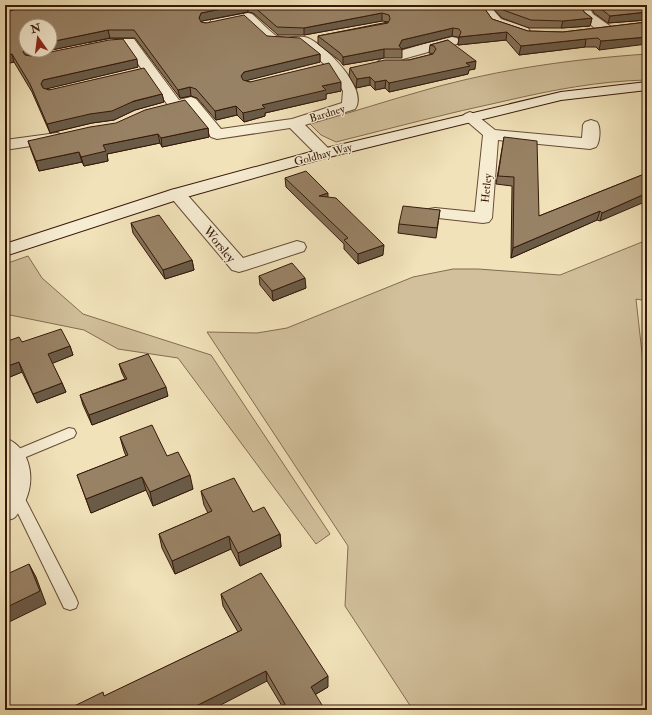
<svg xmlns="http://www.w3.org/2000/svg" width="652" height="715" font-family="'IM FELL Double Pica',serif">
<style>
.green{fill:#d1c09b;stroke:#846c52}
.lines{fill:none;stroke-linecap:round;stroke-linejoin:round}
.lane-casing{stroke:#664b35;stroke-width:2}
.street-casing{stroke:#664b35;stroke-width:2}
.secondary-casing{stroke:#371909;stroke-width:2}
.lane{fill:#f6ecd2;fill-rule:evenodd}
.street{fill:#f6ecd2;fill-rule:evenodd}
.secondary{fill:#f6ecd2;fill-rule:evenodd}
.wall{fill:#837057;stroke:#371909}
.shaded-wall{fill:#6a5b47;stroke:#371909}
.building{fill:#988265;stroke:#371909}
.labels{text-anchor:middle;stroke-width:3;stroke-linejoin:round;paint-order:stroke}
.far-street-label{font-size:11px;fill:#371909;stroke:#f6ecd2}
.street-label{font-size:13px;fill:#371909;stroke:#f6ecd2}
</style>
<rect width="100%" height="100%" fill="#f1e2b9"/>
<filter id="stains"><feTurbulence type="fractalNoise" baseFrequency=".005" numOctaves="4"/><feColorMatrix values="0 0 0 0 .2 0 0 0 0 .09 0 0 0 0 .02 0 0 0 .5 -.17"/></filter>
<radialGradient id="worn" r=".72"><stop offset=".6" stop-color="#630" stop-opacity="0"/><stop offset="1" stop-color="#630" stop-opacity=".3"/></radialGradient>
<g class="green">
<path d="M 647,54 L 647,80 C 599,81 552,90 505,101 C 448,113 392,128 336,142 L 321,135 L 310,124 C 350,113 389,100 429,89 C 500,69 574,59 647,54 Z"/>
<path d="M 647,240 L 647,301 L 636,299 L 647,398 L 647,710 L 413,710 L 345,606 L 348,546 L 207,332 L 257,333 L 287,328 L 413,277 L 453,269 L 478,269 L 560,275 Z"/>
<path d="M 28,256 L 42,278 L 83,314 L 211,355 L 330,534 L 316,544 L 178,358 L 118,349 L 84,330 L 5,314 L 5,264 Z"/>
</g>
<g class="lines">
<g class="lane-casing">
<g id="lane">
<path d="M 69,428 L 74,429 L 76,433 L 74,437 L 14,462 L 9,461 L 7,457 L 9,453 Z"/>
<path d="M 16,489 L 21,491 L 76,598 L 78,603 L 76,608 L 70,610 L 64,608 L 9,495 L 11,491 Z"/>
</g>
</g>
<g class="street-casing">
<g id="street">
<path d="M 477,5 L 489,5 L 501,19 L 528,28 L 530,31 L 528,34 L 523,35 L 491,25 Z"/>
<path d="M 576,5 L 588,5 L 593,14 L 610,26 L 612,29 L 610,32 C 595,35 582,16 576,5 Z"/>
<path d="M 248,13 L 252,14 C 260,21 267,29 275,35 C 284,41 299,34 308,38 C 326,46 369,89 355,109 L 305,125 L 330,150 L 332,153 L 330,156 L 324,158 L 318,156 L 290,128 L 217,139 L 211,137 L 187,107 L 175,110 L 170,108 L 125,46 L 95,50 L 90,49 L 88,46 L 90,43 L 110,39 L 134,39 L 179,100 L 191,97 L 196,99 L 221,129 L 292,119 L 342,103 L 343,91 L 329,68 L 301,45 L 268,43 L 245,21 L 216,27 L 211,26 L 210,23 L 211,20 Z"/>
<path d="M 452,37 L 457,38 L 459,41 L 457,44 L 403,59 L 389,66 L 384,67 L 379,66 L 377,63 C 385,52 437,41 452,37 Z"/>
<path d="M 470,112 L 475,114 L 495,130 L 582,138 L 583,125 L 585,122 L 591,120 L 597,122 C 601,127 600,142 596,147 L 590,149 L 498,140 L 492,218 L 489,222 L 483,223 L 429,217 L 426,213 L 429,209 L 435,208 L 475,212 L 483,135 L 462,117 L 465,114 Z"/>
<path d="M 57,133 L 63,135 L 65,138 L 63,141 L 5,150 L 5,140 Z"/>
<path d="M 177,189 L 183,190 L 243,258 L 297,241 L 304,243 L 306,247 L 304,251 L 246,270 L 239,272 L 232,270 L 168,194 L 171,190 Z"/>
<path d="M 5,438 C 33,448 37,486 21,508 C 19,511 17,516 14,518 C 12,519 8,520 5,521 Z"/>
</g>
</g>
<g class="secondary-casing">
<path id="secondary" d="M 647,82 L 647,90 L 561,100 L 329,157 L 183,198 L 5,256 L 5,244 L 171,190 L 318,150 L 561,92 Z"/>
</g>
<use href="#lane" class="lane"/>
<use href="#street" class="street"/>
<use href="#secondary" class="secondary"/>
</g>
<g class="wall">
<path d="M 33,5 L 482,5 L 492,19 L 528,31 L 563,32 L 647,22 L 599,50 L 596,47 L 585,47 L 519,55 L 506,40 L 458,45 L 459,38 L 458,37 L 452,36 L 402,49 L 402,58 L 384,58 L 343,65 L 340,61 L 318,44 L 318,36 L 388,22 L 382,21 L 304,35 L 278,35 L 253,13 L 248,12 L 202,21 L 201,22 L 267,36 L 320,54 L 320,62 L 244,81 L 250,82 L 341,91 L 326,94 L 326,99 L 265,113 L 265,116 L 244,122 L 237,115 L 216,120 L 197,98 L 191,96 L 180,98 L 135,38 L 110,38 L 27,55 L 31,56 L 138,67 L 45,89 L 49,90 L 162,94 L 164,102 L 135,110 L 114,120 L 92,123 L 50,133 L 32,92 L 14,62 L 5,64 L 5,12 Z"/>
<path d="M 490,5 L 581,5 L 584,12 L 592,18 L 590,26 L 561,28 L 529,28 L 502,18 Z"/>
<path d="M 590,5 L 647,5 L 647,20 L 608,23 L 594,13 Z"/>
<path d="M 448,40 L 475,69 L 469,70 L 468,74 L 389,92 L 385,88 L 375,90 L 370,85 L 356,88 L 349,76 L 350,68 L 409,60 L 433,54 L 429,53 L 430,45 Z"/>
<path d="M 208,128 L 209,137 L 162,147 L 160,143 L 107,154 L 108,161 L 84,166 L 82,162 L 39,171 L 31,150 L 28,141 Z"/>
<path d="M 504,137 L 539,216 L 647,173 L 600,221 L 597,220 L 511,258 L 512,186 L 496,184 Z"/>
<path d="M 285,178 L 328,198 L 383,255 L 358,264 L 344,249 L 344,244 L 286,187 Z"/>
<path d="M 440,210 L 436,238 L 398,233 L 399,224 Z"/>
<path d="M 131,223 L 192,260 L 194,270 L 165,279 L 133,233 Z"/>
<path d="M 259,276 L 306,288 L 273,301 L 260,285 Z"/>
<path d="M 22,342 L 70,346 L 73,355 L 52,363 L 62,383 L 66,392 L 37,403 L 22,372 L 5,379 Z"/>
<path d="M 119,364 L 168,396 L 92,425 L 83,405 L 80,395 L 125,379 L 122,373 Z"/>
<path d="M 120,437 L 167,456 L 193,489 L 153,506 L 146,490 L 91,513 L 77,475 L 126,456 L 124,451 Z"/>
<path d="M 201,491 L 253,512 L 280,534 L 281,547 L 240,566 L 231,549 L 175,574 L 162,548 L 159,534 L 208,513 L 204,505 Z"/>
<path d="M 221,594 L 328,687 L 316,694 L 282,706 L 267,681 L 105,696 L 238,632 L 223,606 Z"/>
</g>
<g class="shaded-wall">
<path d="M 5,5 L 23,5 L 5,9 Z"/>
<path d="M 241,5 L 247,5 L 248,12 L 202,21 L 200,25 L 199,18 L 201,13 Z"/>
<path d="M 647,12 L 647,20 L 608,23 L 610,16 Z"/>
<path d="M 382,13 L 382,21 L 304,35 L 304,28 Z"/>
<path d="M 592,18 L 590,26 L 561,28 L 563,21 Z"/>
<path d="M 453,28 L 452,36 L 402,49 L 399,46 L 402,40 Z"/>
<path d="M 108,30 L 110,38 L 27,55 L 25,60 L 23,52 L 25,47 L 26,47 L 26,50 L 50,50 L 50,42 Z"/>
<path d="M 507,32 L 506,40 L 458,45 L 459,37 Z"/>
<path d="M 647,37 L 647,44 L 599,50 L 601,41 Z"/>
<path d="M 586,39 L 585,47 L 519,55 L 521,46 Z"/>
<path d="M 384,49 L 384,58 L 343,65 L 343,57 Z"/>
<path d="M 12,54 L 14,62 L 5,64 L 5,55 Z"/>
<path d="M 320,54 L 320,62 L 245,81 L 242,84 L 241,76 L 244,72 Z"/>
<path d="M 137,59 L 138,67 L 46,89 L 43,92 L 41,84 L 43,80 Z"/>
<path d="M 476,61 L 475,69 L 469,70 L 468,74 L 389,92 L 389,83 L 466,63 Z"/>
<path d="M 370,77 L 370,85 L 356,88 L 357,79 Z"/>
<path d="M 386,80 L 385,88 L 375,90 L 375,82 Z"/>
<path d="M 341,82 L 341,91 L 326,94 L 326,99 L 265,113 L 265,116 L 244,122 L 243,113 L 262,105 L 322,86 Z"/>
<path d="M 190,87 L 191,96 L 180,98 L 178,90 Z"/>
<path d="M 162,94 L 164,102 L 135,110 L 114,120 L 92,123 L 50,133 L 47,124 Z"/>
<path d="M 236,106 L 237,115 L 216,120 L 215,111 Z"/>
<path d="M 208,128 L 209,137 L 162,147 L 161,138 Z"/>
<path d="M 158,134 L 160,143 L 107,154 L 108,161 L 84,166 L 81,157 L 103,145 Z"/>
<path d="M 79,152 L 82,162 L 39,171 L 36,161 Z"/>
<path d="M 328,193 L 328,203 L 319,196 Z"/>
<path d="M 647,193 L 647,201 L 600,221 L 602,213 Z"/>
<path d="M 600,211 L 597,220 L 511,258 L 513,248 Z"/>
<path d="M 384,245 L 383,255 L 358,264 L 358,254 Z"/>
<path d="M 192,260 L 194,270 L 165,279 L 163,270 Z"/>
<path d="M 305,278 L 306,288 L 273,301 L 272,291 Z"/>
<path d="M 70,346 L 73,355 L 51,364 L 48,354 Z"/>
<path d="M 19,362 L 22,372 L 5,379 L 5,367 Z"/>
<path d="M 62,383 L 66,392 L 37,403 L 33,394 Z"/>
<path d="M 166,387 L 168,396 L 92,425 L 89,415 Z"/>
<path d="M 190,475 L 193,489 L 153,506 L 150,492 Z"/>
<path d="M 142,477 L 146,490 L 91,513 L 86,499 Z"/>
<path d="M 280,534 L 281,547 L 240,566 L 238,553 Z"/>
<path d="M 229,536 L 231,549 L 175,574 L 172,561 Z"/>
<path d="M 29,564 L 36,577 L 46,604 L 5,624 L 5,608 Z"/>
<path d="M 266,671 L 267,681 L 211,710 L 188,710 Z"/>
<path d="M 328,676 L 328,687 L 311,697 L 311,687 Z"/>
</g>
<g class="building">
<path d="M 33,5 L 241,5 L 201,13 L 199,18 L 201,22 L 206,23 L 244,15 L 267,36 L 300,38 L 320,54 L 244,72 L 241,76 L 243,80 L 250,82 L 329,63 L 341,82 L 322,86 L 326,90 L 262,105 L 265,108 L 243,113 L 236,106 L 215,111 L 196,89 L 190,87 L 178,90 L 134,30 L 108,30 L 50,42 L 50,26 L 26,26 L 26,47 L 25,47 L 23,52 L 25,55 L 31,56 L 109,40 L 123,39 L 137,59 L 43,80 L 41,84 L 43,88 L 49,90 L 144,68 L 162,94 L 134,101 L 112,111 L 90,114 L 47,124 L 30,84 L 12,54 L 5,55 L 5,12 Z"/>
<path d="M 252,5 L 482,5 L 492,19 L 528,31 L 563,32 L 647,22 L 647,37 L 601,41 L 598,38 L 586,39 L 521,46 L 507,32 L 459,37 L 461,32 L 459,29 L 453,28 L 402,40 L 399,46 L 402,49 L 384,49 L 343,57 L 340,53 L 318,36 L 388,23 L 390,19 L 389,15 L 382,13 L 304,28 L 277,27 Z"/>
<path d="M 499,5 L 581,5 L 584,12 L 592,18 L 563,21 L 531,20 L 503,10 Z"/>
<path d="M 596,5 L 647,5 L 647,12 L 610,16 Z"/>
<path d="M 448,40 L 476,61 L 466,63 L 470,66 L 389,83 L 386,80 L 375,82 L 370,77 L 357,79 L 350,68 L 385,60 L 409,60 L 433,54 L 436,49 L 434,46 L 430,45 Z"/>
<path d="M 185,100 L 208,128 L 161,138 L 158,134 L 103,145 L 106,151 L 81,157 L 79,152 L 36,161 L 28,141 L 90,127 L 116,123 L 145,110 Z"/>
<path d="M 504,137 L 537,141 L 539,216 L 647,173 L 647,193 L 602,213 L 600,211 L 513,248 L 514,177 L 498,176 Z"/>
<path d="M 306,171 L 328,193 L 319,196 L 336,198 L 384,245 L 358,254 L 344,240 L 348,238 L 285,178 Z"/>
<path d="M 403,206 L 440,210 L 437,228 L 399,224 Z"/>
<path d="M 159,215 L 192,260 L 163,270 L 131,223 Z"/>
<path d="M 292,263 L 305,278 L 272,291 L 259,276 Z"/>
<path d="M 61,329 L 70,346 L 48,354 L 62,383 L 33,394 L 19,362 L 5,367 L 5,342 L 19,337 L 22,342 Z"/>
<path d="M 148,354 L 166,387 L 89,415 L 80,395 L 127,379 L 119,364 Z"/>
<path d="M 152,425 L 167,456 L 178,452 L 190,475 L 150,492 L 142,477 L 86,499 L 77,475 L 128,455 L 120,437 Z"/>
<path d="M 234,478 L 253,512 L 264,507 L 280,534 L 238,553 L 229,536 L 172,561 L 159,534 L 212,511 L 201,491 Z"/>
<path d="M 29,564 L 40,591 L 5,608 L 5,575 Z"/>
<path d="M 261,573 L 328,676 L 311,687 L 325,710 L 275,710 L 285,704 L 266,671 L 188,710 L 66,710 L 103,692 L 104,696 L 242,630 L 221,594 Z"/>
</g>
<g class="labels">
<g class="far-street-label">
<text transform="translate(327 113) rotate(-17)" y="4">Bardney</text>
<text transform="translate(323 154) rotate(-15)" y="4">Goldhay Way</text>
<text transform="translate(486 188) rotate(-84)" y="4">Hetley</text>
</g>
<g class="street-label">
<text transform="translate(220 244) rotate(50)" y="5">Worsley</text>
</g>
</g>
<rect width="652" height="715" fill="none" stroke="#f1e2b9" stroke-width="20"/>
<rect x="6" y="6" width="640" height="703" fill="none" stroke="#371909" stroke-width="2"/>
<rect x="10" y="10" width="632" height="695" fill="none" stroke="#371909"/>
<g transform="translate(38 38) rotate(346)"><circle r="19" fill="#f6ecd2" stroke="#aa9882"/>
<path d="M0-3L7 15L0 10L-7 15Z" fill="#8f2418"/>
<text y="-6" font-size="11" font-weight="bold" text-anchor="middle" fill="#371909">N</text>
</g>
<rect width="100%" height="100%" filter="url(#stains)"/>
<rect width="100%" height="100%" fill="url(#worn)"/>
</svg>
